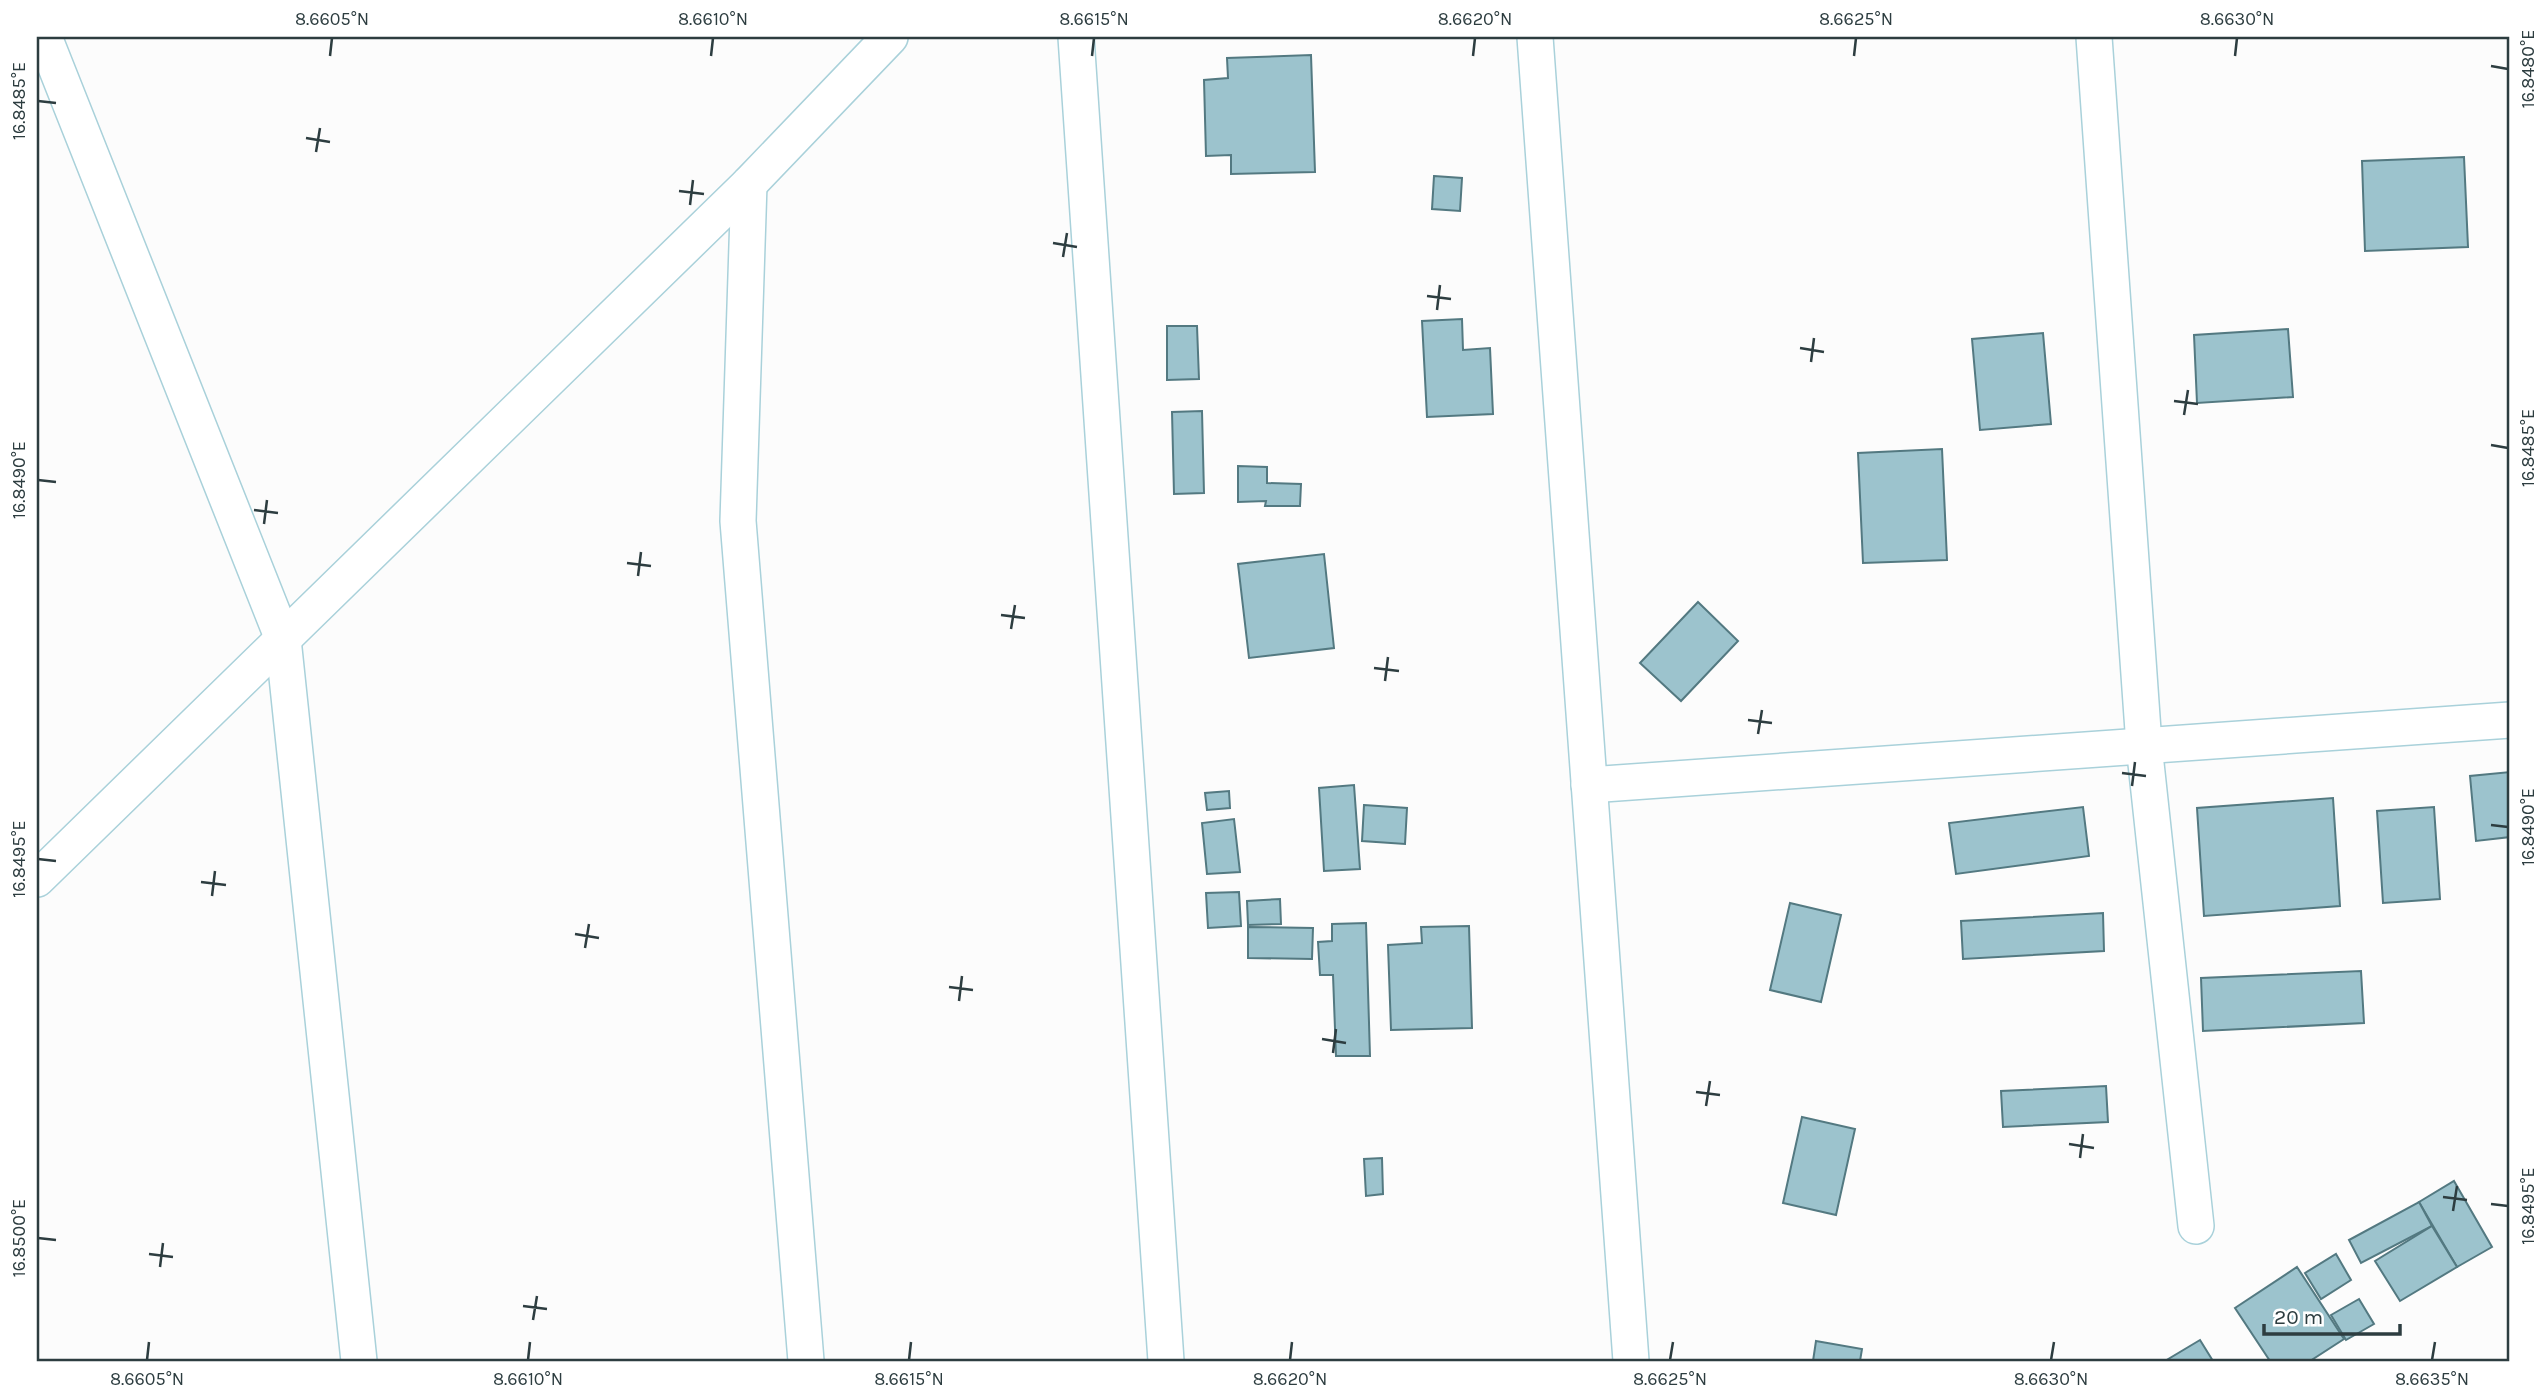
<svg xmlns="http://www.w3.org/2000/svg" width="2547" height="1398" font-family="Karla,sans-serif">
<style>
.building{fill:#9cc3cd;stroke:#537981;stroke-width:2}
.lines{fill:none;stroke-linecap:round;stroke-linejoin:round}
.minor-casing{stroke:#a9d1da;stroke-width:38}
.minor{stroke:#fff;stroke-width:35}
.ticks{fill:none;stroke:#2d3d40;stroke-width:2.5}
.neatline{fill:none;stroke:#2d3d40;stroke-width:2.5}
.ticks-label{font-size:18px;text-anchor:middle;fill:#2d3d40}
</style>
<rect width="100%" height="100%" fill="#fcfcfc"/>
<g class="building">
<path d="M 1311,55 L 1315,172 L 1231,174 L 1231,155 L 1206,156 L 1204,80 L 1228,78 L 1227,58 Z"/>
<path d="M 2464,157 L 2468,247 L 2365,251 L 2362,161 Z"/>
<path d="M 1434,176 L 1462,178 L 1460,211 L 1432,209 Z"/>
<path d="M 1462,319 L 1463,350 L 1490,348 L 1493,414 L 1427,417 L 1422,321 Z"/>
<path d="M 1167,326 L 1197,326 L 1199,379 L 1167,380 Z"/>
<path d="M 2288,329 L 2293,397 L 2197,403 L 2194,335 Z"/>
<path d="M 2043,333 L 2051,424 L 1980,430 L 1972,339 Z"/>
<path d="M 1202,411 L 1204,493 L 1174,494 L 1172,412 Z"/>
<path d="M 1942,449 L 1947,560 L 1863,563 L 1858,453 Z"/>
<path d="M 1238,466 L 1267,467 L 1267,483 L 1301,484 L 1300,506 L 1265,506 L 1266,501 L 1238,502 Z"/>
<path d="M 1324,554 L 1334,648 L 1249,658 L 1238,564 Z"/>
<path d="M 1698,602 L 1738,641 L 1681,701 L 1640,663 Z"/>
<path d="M 2510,772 L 2510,837 L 2476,841 L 2470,776 Z"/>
<path d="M 1354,785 L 1360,869 L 1324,871 L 1319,788 Z"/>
<path d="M 1229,791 L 1230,808 L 1207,810 L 1205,793 Z"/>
<path d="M 2333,798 L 2340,906 L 2204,916 L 2197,808 Z"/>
<path d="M 1364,805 L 1407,808 L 1405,844 L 1362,841 Z"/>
<path d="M 2083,807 L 2089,856 L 1956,874 L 1949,823 Z"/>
<path d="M 2434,807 L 2440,899 L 2383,903 L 2377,811 Z"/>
<path d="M 1234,819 L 1240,872 L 1207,874 L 1202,823 Z"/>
<path d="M 1239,892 L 1241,926 L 1208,928 L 1206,893 Z"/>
<path d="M 1280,899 L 1281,924 L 1248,925 L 1247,901 Z"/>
<path d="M 1790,903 L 1841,915 L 1821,1002 L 1770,990 Z"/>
<path d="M 2103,913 L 2104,951 L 1963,959 L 1961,921 Z"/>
<path d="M 1366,923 L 1370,1056 L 1336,1056 L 1333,975 L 1320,975 L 1318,942 L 1332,941 L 1332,924 Z"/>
<path d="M 1469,926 L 1472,1028 L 1391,1030 L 1388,945 L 1422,943 L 1421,927 Z"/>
<path d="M 1248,927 L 1313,928 L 1312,959 L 1248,958 Z"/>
<path d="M 2361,971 L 2364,1023 L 2203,1031 L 2201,978 Z"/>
<path d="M 2106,1086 L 2108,1122 L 2003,1127 L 2001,1091 Z"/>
<path d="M 1802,1117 L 1855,1129 L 1836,1215 L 1783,1203 Z"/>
<path d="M 1382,1158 L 1383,1194 L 1366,1196 L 1364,1159 Z"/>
<path d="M 2454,1181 L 2492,1247 L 2457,1267 L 2419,1202 Z"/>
<path d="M 2419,1202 L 2432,1226 L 2361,1263 L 2349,1240 Z"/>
<path d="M 2432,1226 L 2457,1267 L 2400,1301 L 2375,1261 Z"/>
<path d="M 2336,1254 L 2351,1280 L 2321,1299 L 2305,1273 Z"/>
<path d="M 2297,1267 L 2344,1339 L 2310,1361 L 2270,1361 L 2235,1308 Z"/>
<path d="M 2359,1299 L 2374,1324 L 2346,1340 L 2331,1315 Z"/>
<path d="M 2200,1340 L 2213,1361 L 2165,1361 Z"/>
<path d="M 1816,1341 L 1862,1349 L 1860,1361 L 1813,1361 Z"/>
</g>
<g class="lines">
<g class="minor-casing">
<g id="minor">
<path d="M 44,37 L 283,639 L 359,1361"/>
<path d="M 1076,37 L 1166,1361"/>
<path d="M 1535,37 L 1631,1361"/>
<path d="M 2094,37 L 2144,745 L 2196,1226"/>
<path d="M 749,184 L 738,521 L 806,1361"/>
<path d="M 1589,785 L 2510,720"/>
<path d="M 37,879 L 749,184 L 890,37"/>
</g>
</g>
<use href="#minor" class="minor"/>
</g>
<path class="ticks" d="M 330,56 L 332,38M 711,56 L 713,38M 1092,56 L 1094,38M 1473,56 L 1475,38M 1854,56 L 1856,38M 2235,56 L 2237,38M 2491,66 L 2508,69M 38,101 L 56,103M 306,138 L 330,142M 316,152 L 320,128M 679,191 L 704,194M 690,205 L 693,180M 1053,243 L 1077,247M 1063,257 L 1067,233M 1427,296 L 1451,299M 1437,310 L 1440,285M 1800,348 L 1824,352M 1811,362 L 1814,338M 2174,401 L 2198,404M 2184,415 L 2188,390M 2491,445 L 2508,448M 38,480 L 56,482M 254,510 L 278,513M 264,524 L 267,500M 627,563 L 651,566M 638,576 L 641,552M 1001,615 L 1025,618M 1011,629 L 1015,605M 1374,668 L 1399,671M 1385,681 L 1388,657M 1748,720 L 1772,723M 1758,734 L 1762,710M 2122,773 L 2146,776M 2132,786 L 2135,762M 2491,825 L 2508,827M 38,859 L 56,861M 201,882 L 226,885M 212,896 L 215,871M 575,934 L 599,938M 585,948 L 589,924M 949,987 L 973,990M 959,1001 L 962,976M 1322,1039 L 1346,1043M 1333,1053 L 1336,1029M 1696,1092 L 1720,1095M 1706,1106 L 1710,1081M 2069,1144 L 2094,1148M 2080,1158 L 2083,1134M 2443,1197 L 2467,1200M 2491,1204 L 2508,1206M 2453,1211 L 2457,1186M 38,1238 L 56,1240M 149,1254 L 173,1257M 160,1267 L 163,1243M 523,1306 L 547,1309M 533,1320 L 537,1296M 147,1360 L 149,1342M 528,1360 L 530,1342M 909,1360 L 911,1342M 1290,1360 L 1292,1342M 1670,1360 L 1673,1342M 2051,1360 L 2054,1342M 2432,1360 L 2435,1342"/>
<rect width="2547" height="1398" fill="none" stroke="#ffffff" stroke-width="77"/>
<path d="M2264 1324v10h136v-10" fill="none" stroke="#2d3d40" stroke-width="3.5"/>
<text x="2274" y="1324" font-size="21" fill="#2d3d40" stroke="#ffffff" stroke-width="5" paint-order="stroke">20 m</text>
<rect x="38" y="38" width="2470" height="1322" class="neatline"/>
<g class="ticks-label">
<text x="332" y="25">8.6605°N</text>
<text x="713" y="25">8.6610°N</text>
<text x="1094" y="25">8.6615°N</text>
<text x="1475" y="25">8.6620°N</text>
<text x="1856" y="25">8.6625°N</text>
<text x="2237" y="25">8.6630°N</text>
<text transform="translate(2528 69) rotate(-90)" y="6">16.8480°E</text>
<text transform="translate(19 101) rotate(-90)" y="6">16.8485°E</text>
<text transform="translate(2528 448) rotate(-90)" y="6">16.8485°E</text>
<text transform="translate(19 480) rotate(-90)" y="6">16.8490°E</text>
<text transform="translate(2528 827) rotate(-90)" y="6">16.8490°E</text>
<text transform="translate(19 859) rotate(-90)" y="6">16.8495°E</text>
<text transform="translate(2528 1206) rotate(-90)" y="6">16.8495°E</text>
<text transform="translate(19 1238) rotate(-90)" y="6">16.8500°E</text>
<text x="147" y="1385">8.6605°N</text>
<text x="528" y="1385">8.6610°N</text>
<text x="909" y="1385">8.6615°N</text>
<text x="1290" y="1385">8.6620°N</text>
<text x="1670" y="1385">8.6625°N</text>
<text x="2051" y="1385">8.6630°N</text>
<text x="2432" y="1385">8.6635°N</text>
</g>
</svg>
